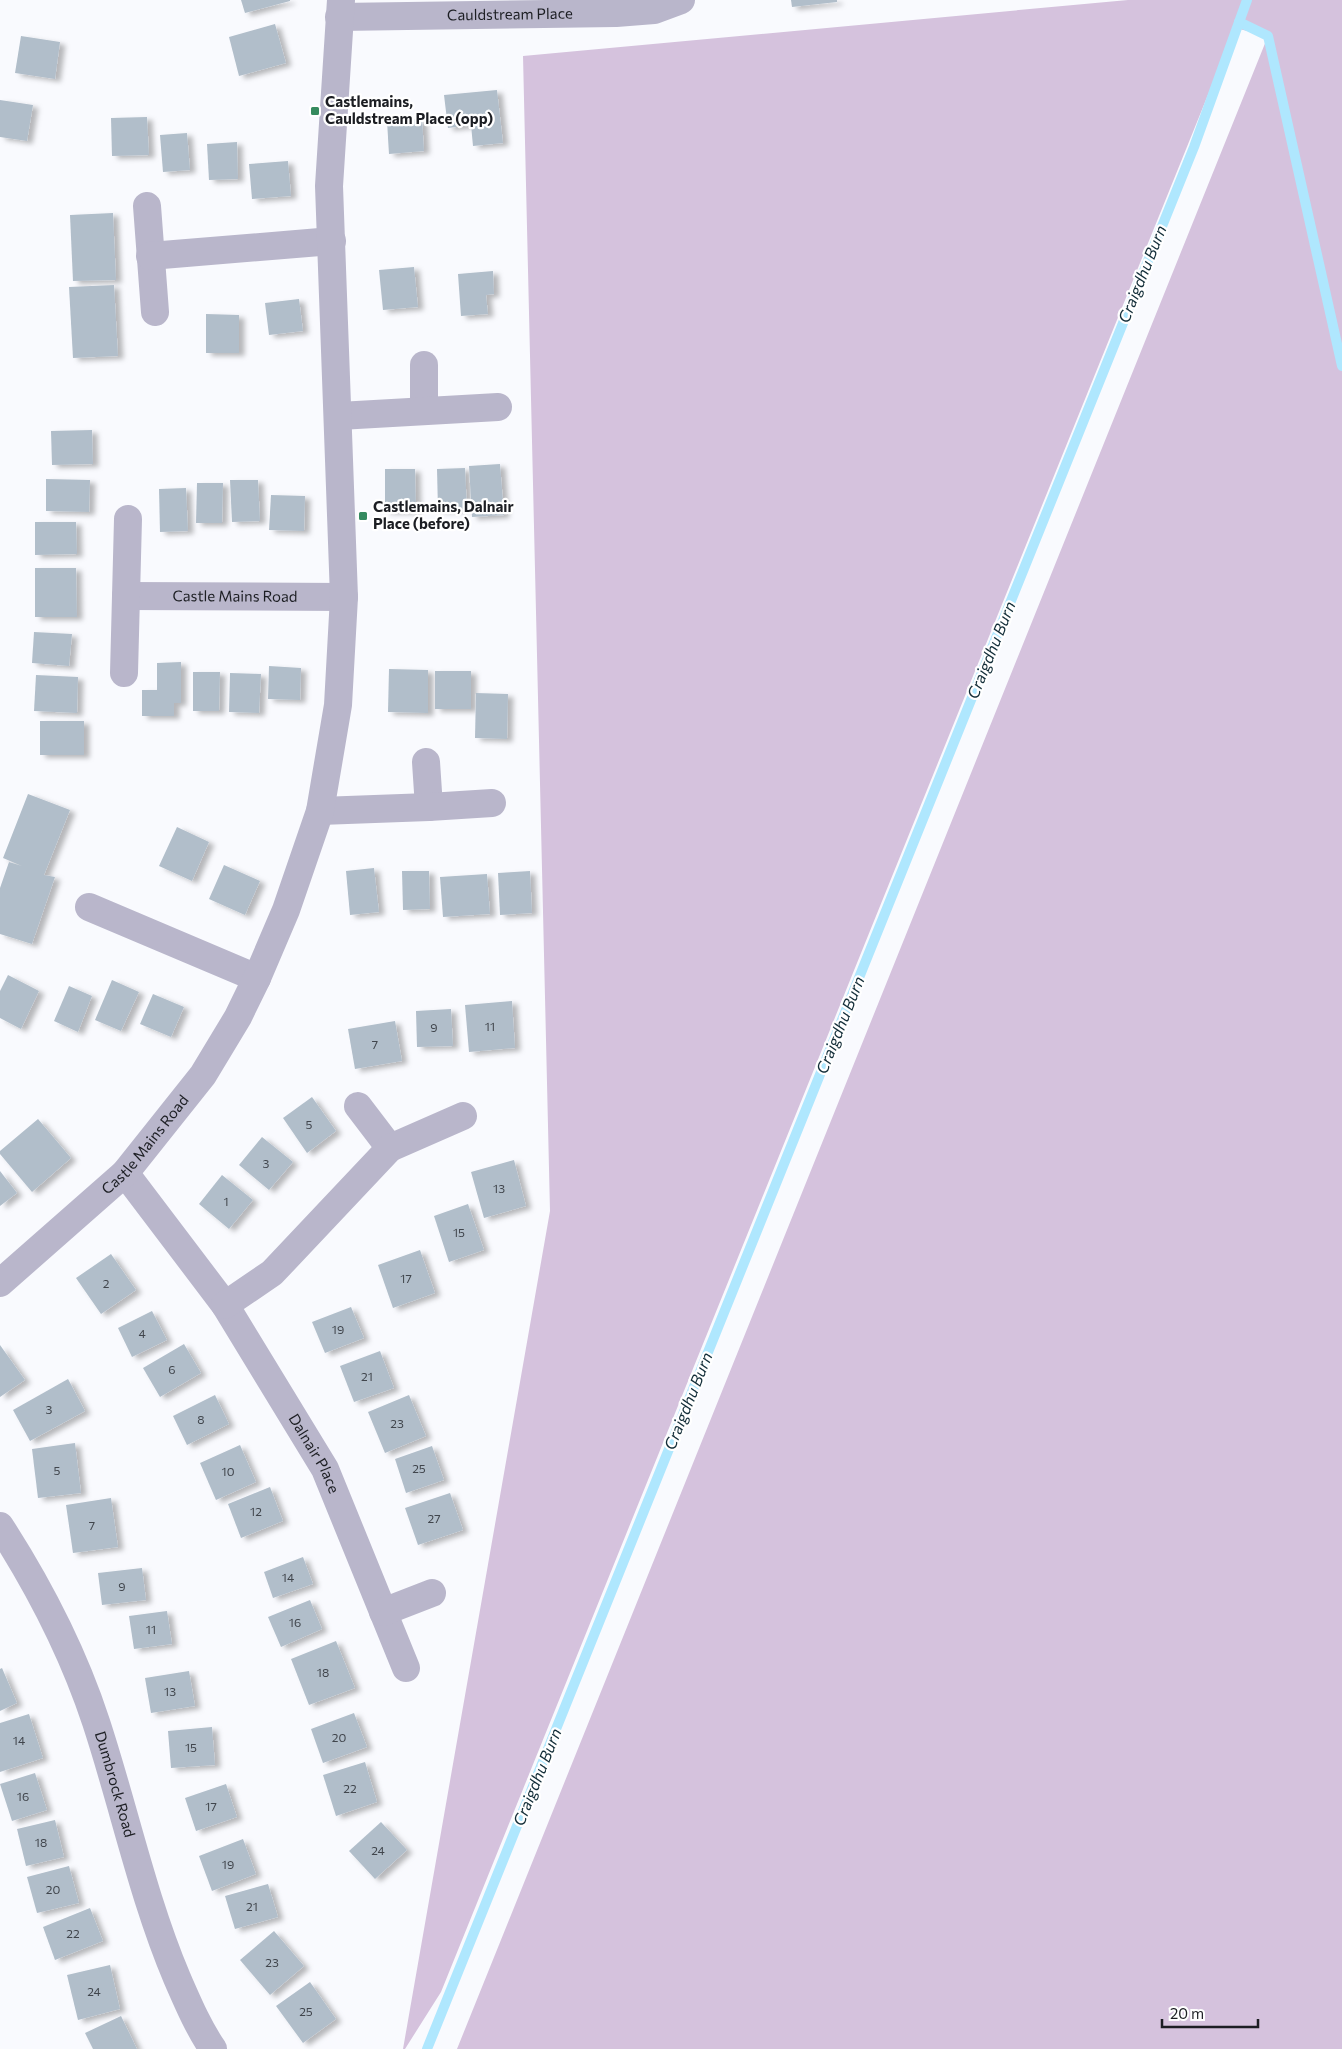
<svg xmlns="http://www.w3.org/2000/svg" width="1342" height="2049" font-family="Commissioner,sans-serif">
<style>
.green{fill:#d5c2dd}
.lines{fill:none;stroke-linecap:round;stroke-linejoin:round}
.stream{stroke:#afe7fe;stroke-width:10}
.building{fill:#b1beca;filter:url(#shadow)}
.minor{stroke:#b9b6cb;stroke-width:28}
.tertiary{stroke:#b9b6cb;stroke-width:28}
.poi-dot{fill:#368b5f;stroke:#fff;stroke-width:2}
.labels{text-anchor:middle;stroke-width:4.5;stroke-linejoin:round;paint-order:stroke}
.number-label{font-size:12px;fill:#41464d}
.street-label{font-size:15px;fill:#1c1e23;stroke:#fff}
.poi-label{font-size:15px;font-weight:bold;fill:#1c1e23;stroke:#fff;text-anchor:start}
.water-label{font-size:16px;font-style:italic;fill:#122d38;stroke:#fff}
</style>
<defs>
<filter id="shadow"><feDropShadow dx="5.5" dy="3" stdDeviation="2.5" flood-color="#0004"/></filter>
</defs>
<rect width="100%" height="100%" fill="#f9fafe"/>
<path class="green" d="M 1128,0 L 1342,0 L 1342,2049 L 457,2049 L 1268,36 L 1235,28 L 441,1992 L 405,2049 L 403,2049 L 550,1211 L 523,56 Z"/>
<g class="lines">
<g class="stream">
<path d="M 1239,22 L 1268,36 L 1342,366"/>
<path d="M 427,2049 L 1194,147 L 1247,0"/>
</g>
</g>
<g class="building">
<path d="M 241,0 L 290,0 L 290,1 L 245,13 Z"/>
<path d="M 791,0 L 837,0 L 837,2 L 792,7 Z"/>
<path d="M 275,24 L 286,63 L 239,76 L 229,37 Z"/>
<path d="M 21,36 L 60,42 L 55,79 L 15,73 Z"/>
<path d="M 497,90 L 503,143 L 473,146 L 471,125 L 448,128 L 444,95 Z"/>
<path d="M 0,100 L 33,105 L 27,141 L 0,137 Z"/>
<path d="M 147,117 L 149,155 L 112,156 L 111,118 Z"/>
<path d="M 422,119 L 424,151 L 389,154 L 387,121 Z"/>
<path d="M 187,133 L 190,170 L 163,172 L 160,135 Z"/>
<path d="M 237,142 L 238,179 L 209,180 L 207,144 Z"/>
<path d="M 288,161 L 291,196 L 252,199 L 249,164 Z"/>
<path d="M 113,213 L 116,280 L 73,281 L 70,215 Z"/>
<path d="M 414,267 L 418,307 L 383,310 L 379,270 Z"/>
<path d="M 493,271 L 494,294 L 486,295 L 488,314 L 461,316 L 458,274 Z"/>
<path d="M 114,285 L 118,356 L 73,358 L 69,287 Z"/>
<path d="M 299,299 L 303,331 L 269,335 L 265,303 Z"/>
<path d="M 206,314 L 239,315 L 239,353 L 206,353 Z"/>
<path d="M 92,430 L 93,464 L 52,465 L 51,431 Z"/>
<path d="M 500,464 L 504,515 L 472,517 L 469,466 Z"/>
<path d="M 465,468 L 467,509 L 438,510 L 437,469 Z"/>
<path d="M 385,469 L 415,469 L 416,511 L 385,511 Z"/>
<path d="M 46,479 L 90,480 L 89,512 L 46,511 Z"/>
<path d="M 230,480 L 258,480 L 260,521 L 232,522 Z"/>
<path d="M 197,483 L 223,483 L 222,523 L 196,523 Z"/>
<path d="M 186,488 L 188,531 L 160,532 L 159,489 Z"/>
<path d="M 271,495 L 305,496 L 304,531 L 269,530 Z"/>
<path d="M 35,522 L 76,522 L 77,554 L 35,555 Z"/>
<path d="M 35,568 L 76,568 L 77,617 L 35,617 Z"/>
<path d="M 34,632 L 72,634 L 69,666 L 32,663 Z"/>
<path d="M 181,662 L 181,703 L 174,703 L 174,716 L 142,716 L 142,690 L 157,690 L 157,663 Z"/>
<path d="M 269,666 L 301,668 L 300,700 L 268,699 Z"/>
<path d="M 389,669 L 428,670 L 428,713 L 388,712 Z"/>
<rect x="435" y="671" width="36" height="38"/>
<path d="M 193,672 L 220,672 L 219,711 L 193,711 Z"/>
<path d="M 230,673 L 261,674 L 259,713 L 229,712 Z"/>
<path d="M 36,675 L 78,677 L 77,713 L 34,711 Z"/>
<path d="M 476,693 L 508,694 L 507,739 L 475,738 Z"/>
<rect x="40" y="721" width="44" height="34"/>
<path d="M 28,794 L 70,810 L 44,875 L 55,877 L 32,944 L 0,934 L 0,888 L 9,862 L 22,866 L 3,858 Z"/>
<path d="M 177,827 L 209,842 L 192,881 L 159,866 Z"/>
<path d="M 224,865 L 260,881 L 245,915 L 209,899 Z"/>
<path d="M 374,868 L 379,912 L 350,915 L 346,871 Z"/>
<path d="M 402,871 L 429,871 L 430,909 L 403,910 Z"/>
<path d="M 530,871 L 532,913 L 500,915 L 498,873 Z"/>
<path d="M 487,874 L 490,914 L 443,917 L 440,877 Z"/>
<path d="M 8,975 L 39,991 L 21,1029 L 0,1018 L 0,991 Z"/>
<path d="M 112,980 L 139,992 L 121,1031 L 95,1020 Z"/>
<path d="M 69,986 L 92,996 L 78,1032 L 54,1021 Z"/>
<path d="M 153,994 L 184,1007 L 171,1037 L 140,1024 Z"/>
<path d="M 512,1001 L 515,1048 L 469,1052 L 465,1005 Z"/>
<path d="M 451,1009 L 453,1046 L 417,1047 L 416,1011 Z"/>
<path d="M 395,1021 L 402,1061 L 355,1069 L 348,1029 Z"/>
<path d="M 312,1097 L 336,1131 L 307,1153 L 283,1118 Z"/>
<path d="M 38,1119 L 71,1158 L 32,1192 L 0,1154 L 0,1151 Z"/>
<path d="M 262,1137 L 293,1162 L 269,1190 L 239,1165 Z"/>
<path d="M 514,1160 L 526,1206 L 484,1218 L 471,1172 Z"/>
<path d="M 0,1171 L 17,1193 L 0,1206 Z"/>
<path d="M 222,1175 L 253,1200 L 229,1229 L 199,1204 Z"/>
<path d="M 468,1204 L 484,1250 L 449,1262 L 434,1216 Z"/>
<path d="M 420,1250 L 435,1293 L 393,1308 L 378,1265 Z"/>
<path d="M 111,1254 L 136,1290 L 101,1314 L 76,1278 Z"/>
<path d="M 351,1307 L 364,1338 L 325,1353 L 312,1322 Z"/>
<path d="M 152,1311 L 167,1340 L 132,1357 L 118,1328 Z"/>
<path d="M 184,1344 L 201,1373 L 160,1397 L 143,1368 Z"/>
<path d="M 0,1345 L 25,1380 L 0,1397 Z"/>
<path d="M 380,1351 L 394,1388 L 354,1402 L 340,1366 Z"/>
<path d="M 68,1379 L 85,1411 L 30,1441 L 13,1410 Z"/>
<path d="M 215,1395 L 229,1424 L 187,1445 L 173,1416 Z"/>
<path d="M 409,1395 L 426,1436 L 385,1453 L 368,1412 Z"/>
<path d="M 75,1443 L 81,1493 L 38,1498 L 32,1449 Z"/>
<path d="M 240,1445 L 256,1482 L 216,1500 L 200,1463 Z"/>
<path d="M 432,1446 L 444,1480 L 406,1493 L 395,1459 Z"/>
<path d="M 270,1487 L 283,1521 L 241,1538 L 228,1504 Z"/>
<path d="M 450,1493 L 463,1530 L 418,1545 L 405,1508 Z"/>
<path d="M 111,1498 L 118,1547 L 73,1553 L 66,1505 Z"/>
<path d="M 303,1557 L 313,1584 L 273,1598 L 264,1572 Z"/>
<path d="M 142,1568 L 146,1600 L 102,1605 L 98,1573 Z"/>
<path d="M 310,1600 L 322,1629 L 281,1647 L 268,1617 Z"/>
<path d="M 167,1611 L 172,1644 L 134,1649 L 129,1616 Z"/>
<path d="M 336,1641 L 355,1688 L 309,1705 L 291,1659 Z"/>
<path d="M 2,1668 L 17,1703 L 0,1711 L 0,1669 Z"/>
<path d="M 189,1671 L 195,1706 L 151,1713 L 145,1678 Z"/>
<path d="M 354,1713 L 367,1747 L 323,1763 L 311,1729 Z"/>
<path d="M 29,1714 L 43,1758 L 0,1772 L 0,1723 Z"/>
<path d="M 212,1727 L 215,1765 L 171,1768 L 168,1731 Z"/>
<path d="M 365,1762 L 377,1802 L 336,1816 L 323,1775 Z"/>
<path d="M 35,1773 L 47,1810 L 12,1821 L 0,1784 Z"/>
<path d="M 226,1784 L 237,1817 L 196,1831 L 185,1798 Z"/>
<path d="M 55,1820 L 64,1857 L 26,1866 L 17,1829 Z"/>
<path d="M 381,1822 L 407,1850 L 375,1879 L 349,1851 Z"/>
<path d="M 243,1839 L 256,1874 L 212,1891 L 199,1856 Z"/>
<path d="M 69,1866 L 79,1903 L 37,1913 L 27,1877 Z"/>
<path d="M 268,1884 L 278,1917 L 235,1929 L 225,1896 Z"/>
<path d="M 90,1908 L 103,1941 L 55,1960 L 43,1927 Z"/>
<path d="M 274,1931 L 304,1966 L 270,1995 L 240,1960 Z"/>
<path d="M 110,1965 L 120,2009 L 78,2020 L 67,1975 Z"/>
<path d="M 310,1982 L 336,2019 L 303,2043 L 276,2006 Z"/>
<path d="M 121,2016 L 137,2049 L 93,2049 L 85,2033 Z"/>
</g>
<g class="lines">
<g class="minor">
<path id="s1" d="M 339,17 L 616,13 L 654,10 L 681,0"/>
<path d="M 147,206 L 155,312"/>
<path d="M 150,256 L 332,241"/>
<path d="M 424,365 L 424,410"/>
<path d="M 339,416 L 498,407"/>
<path id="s2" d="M 126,596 L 344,597"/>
<path d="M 124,673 L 128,519"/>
<path d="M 426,762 L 429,807"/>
<path d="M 320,811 L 429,807 L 492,803"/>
<path d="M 89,907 L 257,978"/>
<path d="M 358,1106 L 390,1148"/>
<path id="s3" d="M 125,1173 L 225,1305 L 325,1469 L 406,1668"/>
<path d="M 225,1305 L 272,1273 L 390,1148 L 463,1116"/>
<path id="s4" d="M 0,1526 C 40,1588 73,1652 96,1722 C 124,1807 142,1895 177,1978 C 188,2003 198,2027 213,2049"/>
<path d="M 383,1612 L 432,1593"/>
</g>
<path class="tertiary" id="s5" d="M 0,1283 L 125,1173 L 203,1075 L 238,1017 L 257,978 L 286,910 L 320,811 L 338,705 L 344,597 L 329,186 L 341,0"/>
</g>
<g class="poi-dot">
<rect x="310" y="106" width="10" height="10" rx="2.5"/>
<rect x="358" y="511" width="10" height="10" rx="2.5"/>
</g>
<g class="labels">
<g class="number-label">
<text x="490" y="1031">11</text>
<text x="434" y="1032">9</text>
<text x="375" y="1049">7</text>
<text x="309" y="1129">5</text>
<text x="266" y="1168">3</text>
<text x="499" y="1193">13</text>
<text x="226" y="1206">1</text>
<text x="459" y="1237">15</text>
<text x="406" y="1283">17</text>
<text x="106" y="1288">2</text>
<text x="338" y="1334">19</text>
<text x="142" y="1338">4</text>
<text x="172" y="1374">6</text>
<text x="367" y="1381">21</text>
<text x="49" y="1414">3</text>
<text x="201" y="1424">8</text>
<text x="397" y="1428">23</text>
<text x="419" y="1473">25</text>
<text x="57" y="1475">5</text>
<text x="228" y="1476">10</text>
<text x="256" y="1516">12</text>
<text x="434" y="1523">27</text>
<text x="92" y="1530">7</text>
<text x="288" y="1582">14</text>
<text x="122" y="1591">9</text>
<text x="295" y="1627">16</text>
<text x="151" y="1634">11</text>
<text x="323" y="1677">18</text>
<text x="170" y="1696">13</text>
<text x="339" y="1742">20</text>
<text x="19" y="1745">14</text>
<text x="191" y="1752">15</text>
<text x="350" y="1793">22</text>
<text x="23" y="1801">16</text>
<text x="211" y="1811">17</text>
<text x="41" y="1847">18</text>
<text x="378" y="1855">24</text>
<text x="228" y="1869">19</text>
<text x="53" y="1894">20</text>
<text x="252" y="1911">21</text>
<text x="73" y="1938">22</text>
<text x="272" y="1967">23</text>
<text x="94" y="1996">24</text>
<text x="306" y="2016">25</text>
</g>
<g class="street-label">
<text dy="5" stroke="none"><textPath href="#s1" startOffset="171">Cauldstream Place</textPath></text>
<text dy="5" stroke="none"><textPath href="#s2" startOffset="109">Castle Mains Road</textPath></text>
<text dy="5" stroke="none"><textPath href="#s5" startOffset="201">Castle Mains Road</textPath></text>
<text dy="5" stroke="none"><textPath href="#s3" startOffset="339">Dalnair Place</textPath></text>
<text dy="5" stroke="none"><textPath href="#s4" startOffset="284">Dumbrock Road</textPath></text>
</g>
<g class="poi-label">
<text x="325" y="107">Castlemains,<tspan x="325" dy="17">Cauldstream Place (opp)</tspan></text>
<text x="373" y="512">Castlemains, Dalnair<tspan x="373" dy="17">Place (before)</tspan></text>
</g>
<g class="water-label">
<text transform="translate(1142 274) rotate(-68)" y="6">Craigdhu Burn</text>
<text transform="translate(991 650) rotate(-68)" y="6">Craigdhu Burn</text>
<text transform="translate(840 1025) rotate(-68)" y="6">Craigdhu Burn</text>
<text transform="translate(688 1401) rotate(-68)" y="6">Craigdhu Burn</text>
<text transform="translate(537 1777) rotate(-68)" y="6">Craigdhu Burn</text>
</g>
</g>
<path d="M1162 2019v8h96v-8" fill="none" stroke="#1c1e23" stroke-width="2.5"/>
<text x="1170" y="2019" font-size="15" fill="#1c1e23" stroke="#ffffff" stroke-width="4" paint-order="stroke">20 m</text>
</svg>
